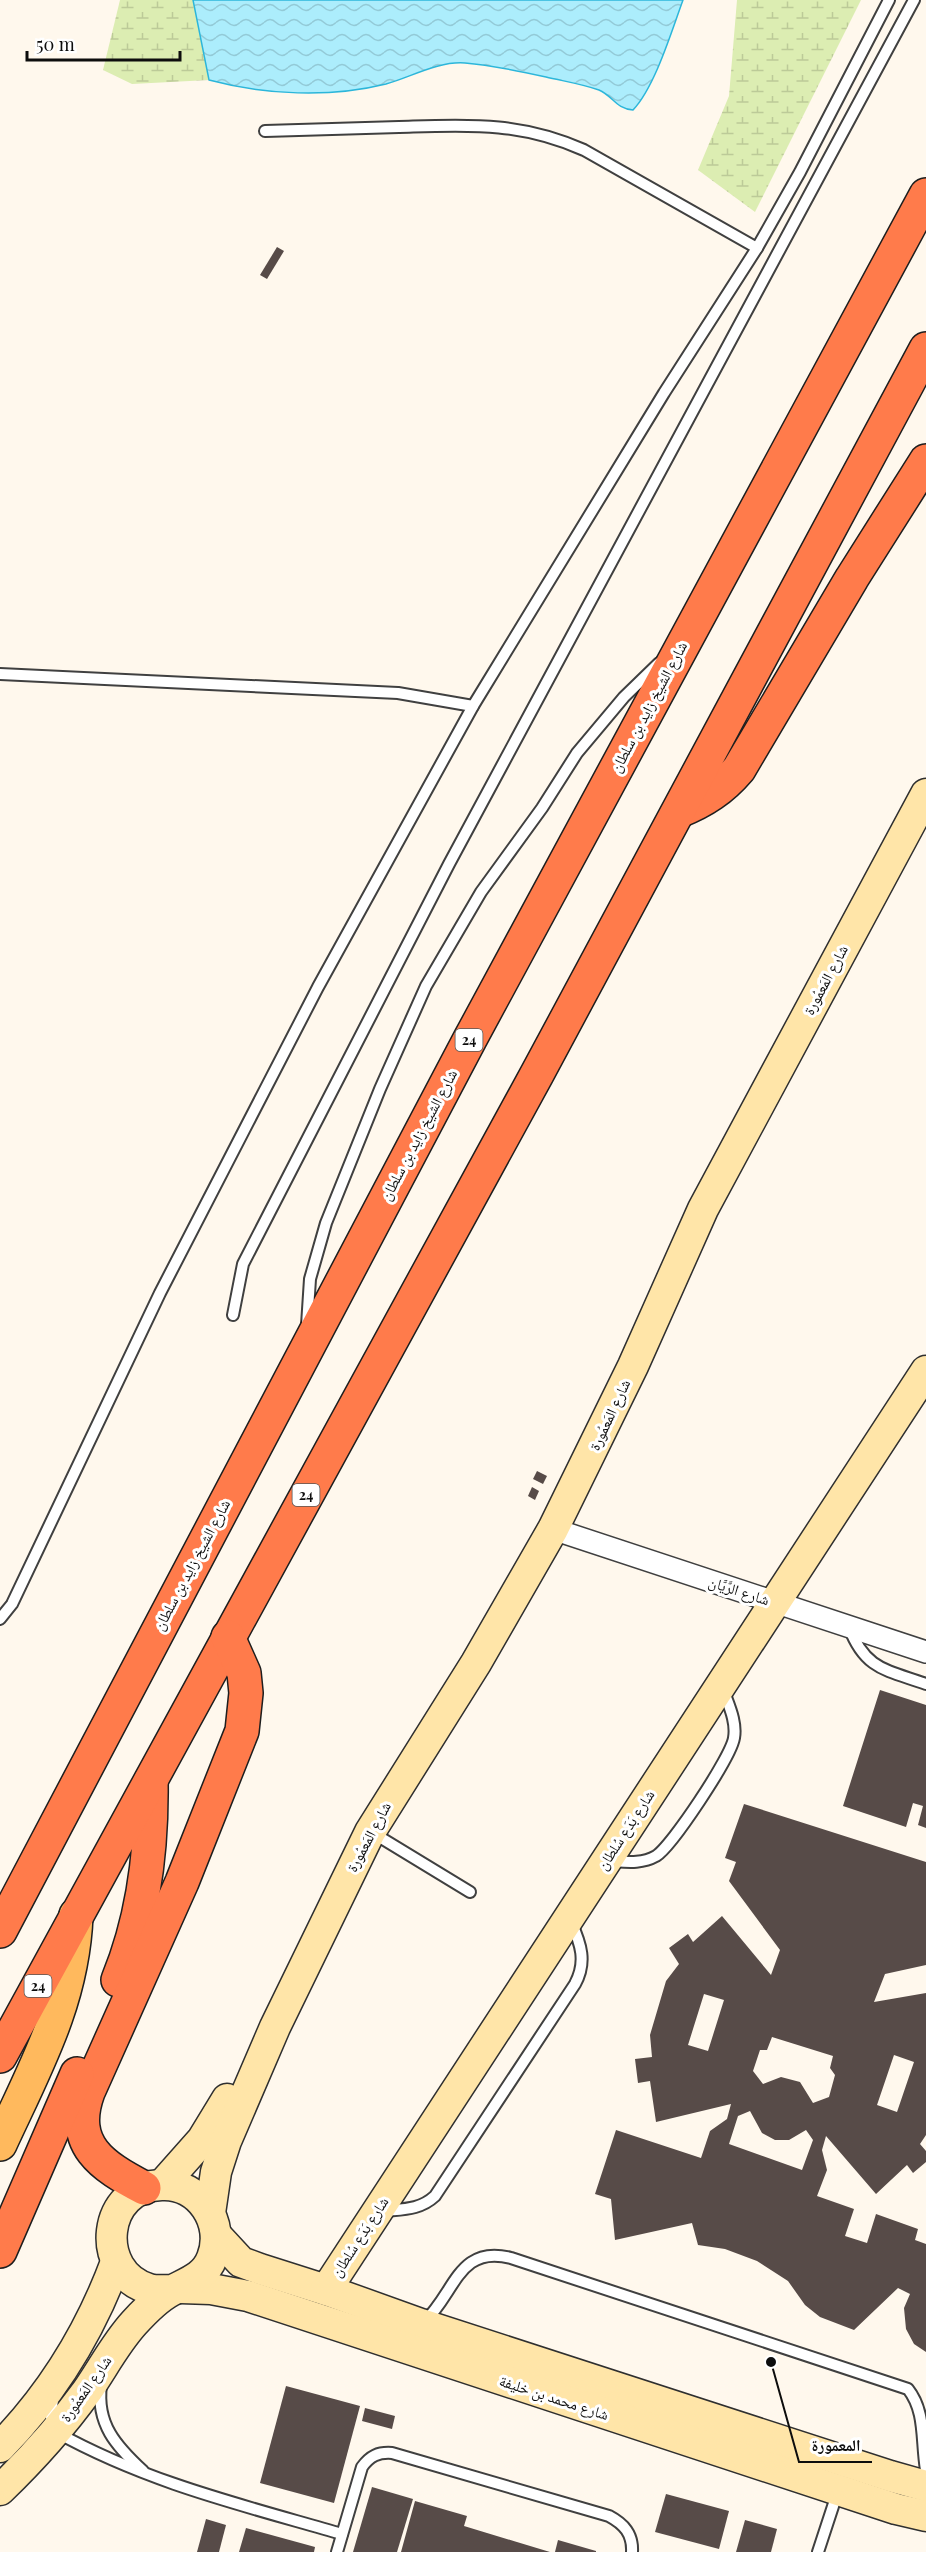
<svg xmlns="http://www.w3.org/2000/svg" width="926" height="2552" font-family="'Playfair Display','Noto Naskh Arabic',serif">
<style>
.wetland{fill:url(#wetland-marsh)}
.water{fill:url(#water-waves);stroke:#2cb6da;stroke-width:1.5}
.building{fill:#574b48;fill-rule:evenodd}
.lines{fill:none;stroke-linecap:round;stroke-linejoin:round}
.lane-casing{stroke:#404040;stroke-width:14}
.street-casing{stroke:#404040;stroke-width:24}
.secondary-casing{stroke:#2f2f2f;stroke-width:33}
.primary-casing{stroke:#1e1e1e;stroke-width:36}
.highway-casing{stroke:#1e1e1e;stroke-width:36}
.lane{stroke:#fff;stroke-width:10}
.street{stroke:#fff;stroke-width:21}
.secondary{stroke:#ffe5a8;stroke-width:30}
.primary{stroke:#ffb95d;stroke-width:33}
.highway{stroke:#ff7b4b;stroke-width:33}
.labels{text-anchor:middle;stroke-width:6;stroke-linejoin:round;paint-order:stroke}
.shield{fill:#fff;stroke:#565656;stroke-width:1.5}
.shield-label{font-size:14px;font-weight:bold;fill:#0d0d0d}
.street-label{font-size:15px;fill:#0d0d0d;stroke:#fff}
.leader{fill:none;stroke:#0d0d0d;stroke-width:2}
.callout-dot{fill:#0d0d0d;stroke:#fff;stroke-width:2}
.callout-label{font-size:16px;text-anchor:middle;font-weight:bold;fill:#0d0d0d;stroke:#fff;stroke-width:6;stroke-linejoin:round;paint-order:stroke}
</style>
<defs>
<pattern id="wetland-marsh" width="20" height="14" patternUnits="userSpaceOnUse" patternTransform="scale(1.5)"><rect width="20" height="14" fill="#dcedb2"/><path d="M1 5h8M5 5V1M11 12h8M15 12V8" fill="none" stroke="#bcca98"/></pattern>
<pattern id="water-waves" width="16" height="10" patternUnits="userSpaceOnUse" patternTransform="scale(1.5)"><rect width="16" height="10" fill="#acedfc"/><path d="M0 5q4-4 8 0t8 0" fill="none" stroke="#93cad7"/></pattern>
</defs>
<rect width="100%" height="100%" fill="#fff8ed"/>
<g class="wetland">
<path d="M 120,0 L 193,0 L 209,80 L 132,84 L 103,70 Z"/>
<path d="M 737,0 L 861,0 L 755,212 L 698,170 L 729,96 Z"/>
</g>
<path class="water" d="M 193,0 L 683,0 C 672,30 655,87 633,110 C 616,109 613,96 599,90 C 582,84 563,81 546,77 C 519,71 492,65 465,63 C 438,61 411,77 386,84 C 330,98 265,95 209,80 Z"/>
<g class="building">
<path d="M 277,247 L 284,251 L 267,279 L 260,275 Z"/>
<path d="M 537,1471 L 547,1476 L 543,1484 L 533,1479 Z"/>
<path d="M 532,1487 L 539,1491 L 535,1500 L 528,1496 Z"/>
<path d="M 880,1690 L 926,1705 L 926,1828 L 918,1825 L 923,1806 L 913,1803 L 906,1827 L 843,1806 Z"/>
<path d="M 744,1804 L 926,1862 L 926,1965 L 885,1974 L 874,2002 L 926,1993 L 926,2135 L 920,2144 L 926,2151 L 926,2162 L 913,2173 L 907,2165 L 876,2194 L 826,2136 L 822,2150 L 827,2170 L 817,2196 L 854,2209 L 845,2236 L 867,2243 L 876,2214 L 918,2229 L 915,2240 L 926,2244 L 926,2352 L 914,2344 L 906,2329 L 904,2308 L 910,2294 L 898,2288 L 854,2330 L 820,2317 L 805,2305 L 788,2281 L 757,2261 L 725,2249 L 698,2245 L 692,2223 L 615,2240 L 611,2199 L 595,2194 L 616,2130 L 701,2158 L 710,2131 L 727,2119 L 731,2104 L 656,2122 L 650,2081 L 638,2083 L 635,2059 L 652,2057 L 650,2035 L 666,1981 L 679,1964 L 669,1948 L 688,1934 L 693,1942 L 722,1916 L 771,1975 L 780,1950 L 729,1881 L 736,1862 L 725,1858 ZM 704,1994 L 724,2000 L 708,2051 L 688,2045 ZM 772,2037 L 833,2056 L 830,2068 L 835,2075 L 829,2097 L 813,2103 L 800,2082 L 781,2077 L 763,2084 L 753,2071 L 760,2050 L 767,2050 ZM 894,2055 L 914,2062 L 897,2112 L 877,2105 ZM 750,2111 L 762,2133 L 775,2140 L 789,2140 L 806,2130 L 813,2140 L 802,2170 L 729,2144 L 738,2116 Z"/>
<path d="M 286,2386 L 360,2406 L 334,2503 L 260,2483 Z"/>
<path d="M 365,2408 L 395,2416 L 392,2429 L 362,2421 Z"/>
<path d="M 372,2487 L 413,2499 L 397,2552 L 353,2552 Z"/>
<path d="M 666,2494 L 729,2511 L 719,2549 L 655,2532 Z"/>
<path d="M 415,2501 L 467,2516 L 464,2526 L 550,2552 L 401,2552 Z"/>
<path d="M 206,2519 L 226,2525 L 219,2552 L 197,2552 Z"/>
<path d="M 745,2520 L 777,2529 L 771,2552 L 736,2552 Z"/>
<path d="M 246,2528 L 315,2547 L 314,2552 L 239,2552 Z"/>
<path d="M 558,2540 L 596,2551 L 596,2552 L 555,2552 Z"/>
</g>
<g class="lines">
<g class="lane-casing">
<g id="lane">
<path d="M 265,131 C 310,130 354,128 399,127 C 467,125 519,121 584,150 L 757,248"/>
<path d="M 0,674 L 398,693 L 473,706"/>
<path d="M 233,1315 L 243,1264 L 449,864 L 914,0"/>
<path d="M 307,1325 L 310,1279 L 326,1223 L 380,1089 L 426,986 L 481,892 L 542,808 L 577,753 L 624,697 L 659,663"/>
<path d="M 0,1619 L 12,1604 L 160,1293 L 318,987 L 473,706 L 664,393 L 757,248 L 800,172 L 889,0"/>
<path d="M 849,1627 C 865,1670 887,1670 926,1684"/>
<path d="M 373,1833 L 470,1892"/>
<path d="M 611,1861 C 627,1862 642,1864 656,1856 C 672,1846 731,1757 734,1738 C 737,1721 728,1704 723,1689"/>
<path d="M 384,2211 C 403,2209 420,2210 435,2196 L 575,1984 C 587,1962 581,1944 571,1922"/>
<path d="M 424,2322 C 455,2294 458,2244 511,2258 L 908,2389 C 926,2412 921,2440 926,2470"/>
<path d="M 101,2385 C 96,2424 116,2446 143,2471"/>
<path d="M 53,2399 L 51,2417 L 56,2432 C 148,2483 242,2505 342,2534"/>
<path d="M 337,2552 L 362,2467 C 370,2456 378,2452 392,2453 L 609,2516 C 624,2524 633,2534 632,2552"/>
<path d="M 818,2552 L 838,2491"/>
</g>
</g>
<g class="street-casing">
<path id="street" d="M 553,1529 L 926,1652"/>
</g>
<g class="secondary-casing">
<g id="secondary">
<path d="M 163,2184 L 202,2140 L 227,2099"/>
<path d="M 210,2213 L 216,2172 L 226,2141 L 275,2027 L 370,1832 L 476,1663 L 553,1529 L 633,1366 L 703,1209 L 926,794"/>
<path d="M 216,2235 L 241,2262 L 260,2269 L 326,2290 L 421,2324 L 890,2476 L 926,2486"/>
<path d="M 181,2288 L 211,2289 L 248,2296 L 896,2509 L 926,2516"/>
<path d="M 326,2290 L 926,1371"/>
<path d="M 0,2447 C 53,2393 90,2332 116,2262"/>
<path d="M 0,2490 C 32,2459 61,2427 87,2391 C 103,2368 115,2344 134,2323 C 144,2312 158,2298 171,2291 C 188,2282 205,2277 212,2258 C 226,2223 199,2183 162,2185 C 102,2186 93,2272 149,2289 C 156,2291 165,2290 172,2290"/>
</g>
</g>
<g class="primary-casing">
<path id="primary" d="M 0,2144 C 35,2068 73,2001 76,1915"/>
</g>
<g class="highway-casing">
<g id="highway">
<path d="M 679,811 C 704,801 722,789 739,769 L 852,578 L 926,461"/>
<path d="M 0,1931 L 470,1039 L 926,195"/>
<path d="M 118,1980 C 144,1917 152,1848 151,1781"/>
<path d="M 0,2056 L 537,1074 L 926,349"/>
<path d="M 144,2188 C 102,2166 69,2145 88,2092 L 182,1882 L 242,1731 L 246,1693 L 244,1673 L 228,1637"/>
<path d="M 0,2251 L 77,2074"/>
</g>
</g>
<use href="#lane" class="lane"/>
<use href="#street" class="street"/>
<use href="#secondary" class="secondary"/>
<use href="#primary" class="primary"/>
<use href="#highway" class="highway"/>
</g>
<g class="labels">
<g class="shield">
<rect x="455.5" y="1029" width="27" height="22" rx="4.5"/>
<rect x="292.5" y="1484" width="27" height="22" rx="4.5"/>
<rect x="24.5" y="1975" width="27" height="22" rx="4.5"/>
</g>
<g class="shield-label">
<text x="469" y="1045">24</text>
<text x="306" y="1500">24</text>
<text x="38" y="1991">24</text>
</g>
<g class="street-label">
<text transform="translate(649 707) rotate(-62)" y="5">شارع الشيخ زايد بن سلطان</text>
<text transform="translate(826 980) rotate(-62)" y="5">شارع المَعمُورة</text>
<text transform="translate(419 1135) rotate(-62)" y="5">شارع الشيخ زايد بن سلطان</text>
<text transform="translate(610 1415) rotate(-65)" y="5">شارع المَعمُورة</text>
<text transform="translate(192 1565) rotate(-62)" y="5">شارع الشيخ زايد بن سلطان</text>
<text transform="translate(739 1591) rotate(18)" y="5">شارع الرَّيَّان</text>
<text transform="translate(626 1830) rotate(-57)" y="5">شارع بَدَع سُلطان</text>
<text transform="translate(369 1837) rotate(-62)" y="5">شارع المَعمُورة</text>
<text transform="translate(360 2237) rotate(-57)" y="5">شارع بَدَع سُلطان</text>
<text transform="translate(86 2389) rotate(-55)" y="5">شارع المَعمُورة</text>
<text transform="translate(554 2398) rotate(18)" y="5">شارع محمد بن خليفة</text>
</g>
</g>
<path class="leader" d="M771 2362L799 2462H872"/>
<circle class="callout-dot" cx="771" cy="2362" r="6"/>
<g class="callout-label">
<text x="836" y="2451">المعمورة</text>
</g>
<path d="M27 51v9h153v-9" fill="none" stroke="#0d0d0d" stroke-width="3"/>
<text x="36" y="51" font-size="18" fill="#0d0d0d" stroke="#ffffff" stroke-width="4.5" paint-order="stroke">50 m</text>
</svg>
